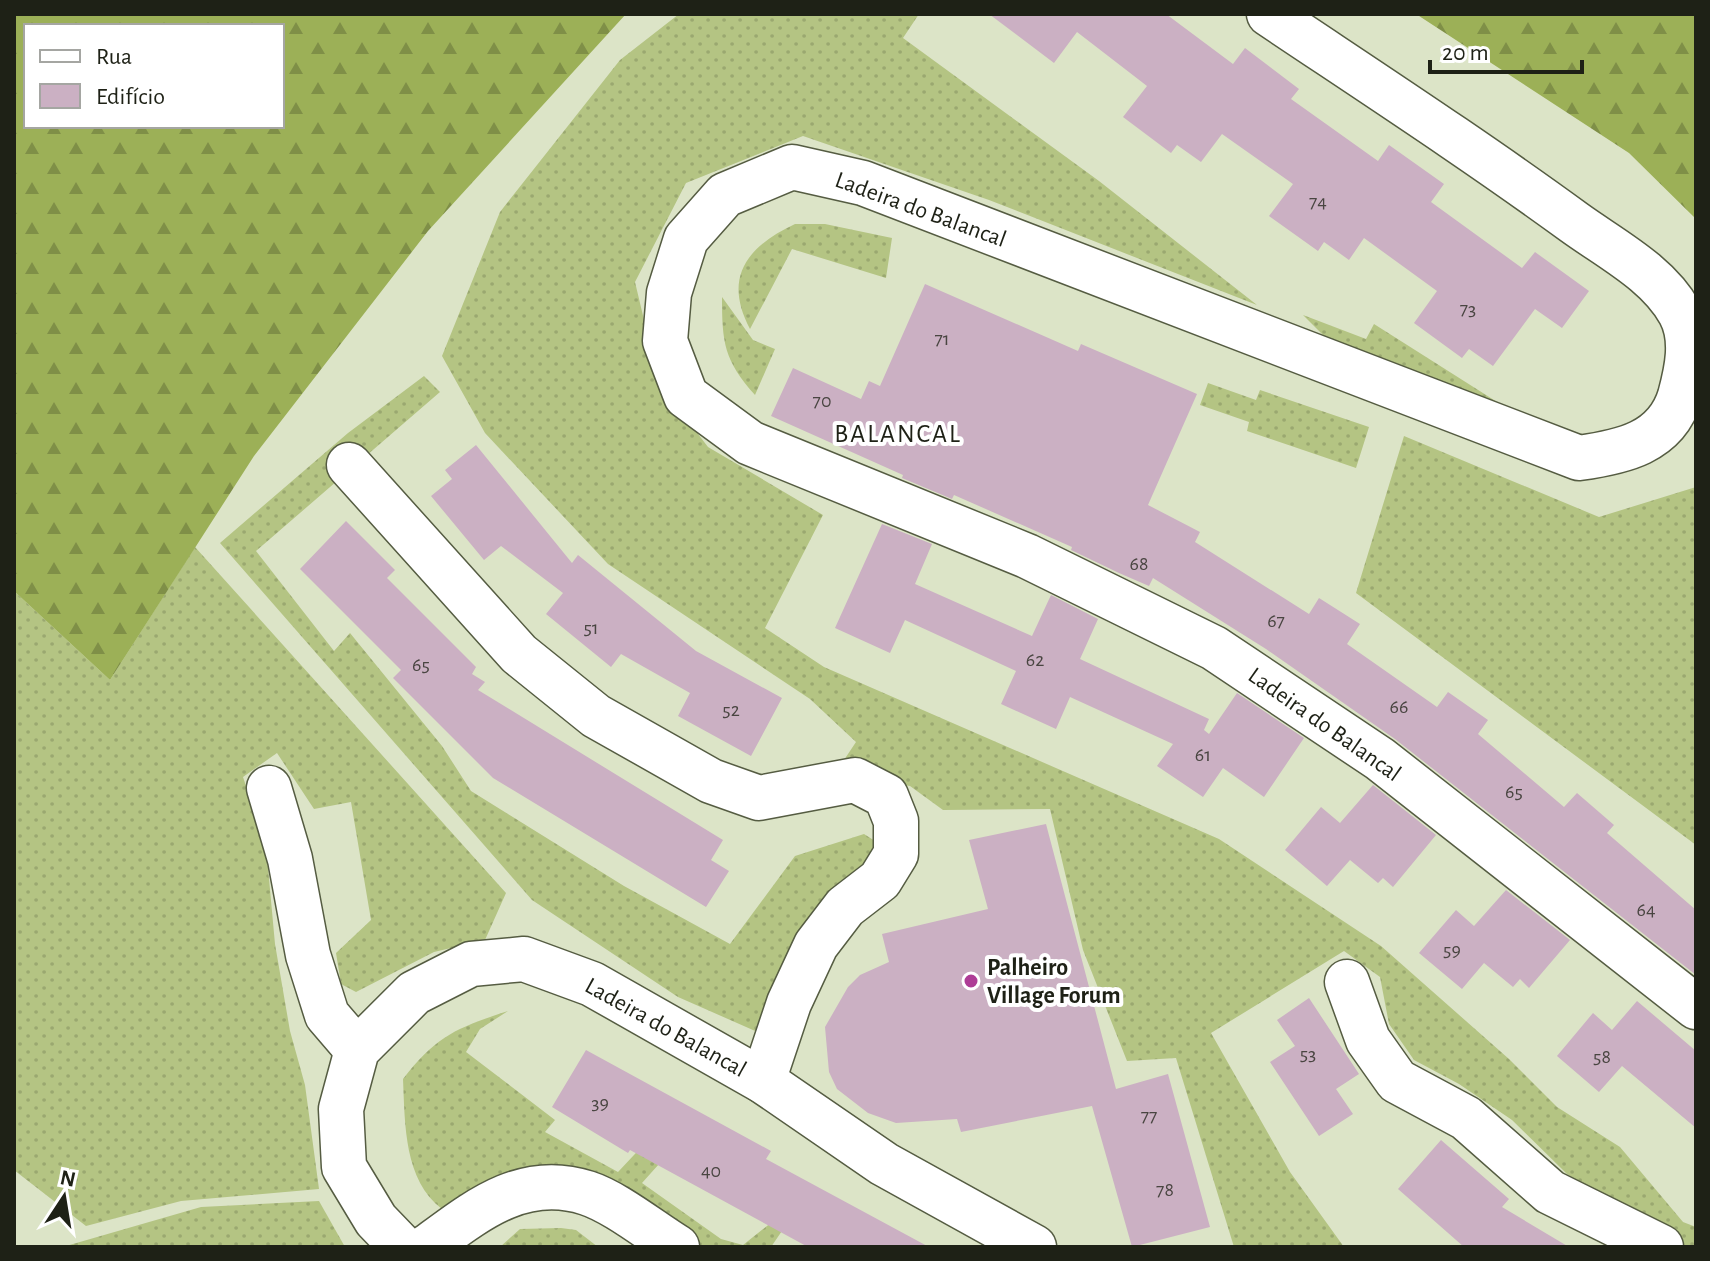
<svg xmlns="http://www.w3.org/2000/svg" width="1710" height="1261" font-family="'Alegreya Sans',sans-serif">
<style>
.grass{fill:url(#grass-dots)}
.forest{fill:url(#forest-firs);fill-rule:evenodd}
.building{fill:#cbb0c3}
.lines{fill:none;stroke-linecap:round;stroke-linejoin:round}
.minor-casing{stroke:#555c42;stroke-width:47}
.minor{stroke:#fff;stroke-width:44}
.poi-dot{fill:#ae3c96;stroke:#fff;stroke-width:3}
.labels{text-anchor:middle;stroke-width:8;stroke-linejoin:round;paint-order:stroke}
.number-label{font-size:20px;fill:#494541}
.street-label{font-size:24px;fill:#1e2116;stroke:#fff}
.poi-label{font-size:24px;font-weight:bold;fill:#1e2116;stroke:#fff;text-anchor:start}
.neighbourhood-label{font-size:26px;letter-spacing:2px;fill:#1e2116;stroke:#fff}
</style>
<defs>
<pattern id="grass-dots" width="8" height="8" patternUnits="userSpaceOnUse" patternTransform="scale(2)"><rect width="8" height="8" fill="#b4c483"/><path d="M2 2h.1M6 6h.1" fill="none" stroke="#9aa870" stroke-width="1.8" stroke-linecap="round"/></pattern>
<pattern id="forest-firs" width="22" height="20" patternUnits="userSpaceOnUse" patternTransform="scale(2)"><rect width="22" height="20" fill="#9cb057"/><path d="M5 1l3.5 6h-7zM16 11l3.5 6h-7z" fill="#7f8f47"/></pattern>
</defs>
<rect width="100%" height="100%" fill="#dce4c7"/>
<g class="grass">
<path d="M 679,14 L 919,14 L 903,38 L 1099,181 L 1257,305 L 989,200 L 803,136 L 686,183 L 635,282 L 659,383 L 708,447 L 823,515 L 765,628 L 824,667 L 1219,839 L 1381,946 L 1509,1059 L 1557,1107 L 1620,1147 L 1683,1222 L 1696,1227 L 1696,1247 L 1682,1247 L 1567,1174 L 1512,1120 L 1459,1084 L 1414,1060 L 1389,1024 L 1380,977 L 1344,951 L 1211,1033 L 1290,1172 L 1344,1247 L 1234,1247 L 1176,1058 L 1127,1061 L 1083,950 L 1050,809 L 943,810 L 910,786 L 834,775 L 856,742 L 810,699 L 608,564 L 485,433 L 442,356 L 500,212 L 620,60 Z"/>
<path d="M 795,224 L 825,224 L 892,238 L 886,278 L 792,249 L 750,329 C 723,278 746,247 795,224 Z"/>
<path d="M 722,297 L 753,340 L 775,349 L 755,395 C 724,360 722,343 722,297 Z"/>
<path d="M 1303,315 L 1366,339 L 1374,324 L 1505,407 L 1324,336 Z"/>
<path d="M 424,376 L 440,392 L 256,551 L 334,651 L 350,633 L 442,746 L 471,791 L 624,886 L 730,944 L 795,856 L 864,834 L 886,848 L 762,1034 L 678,997 L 532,900 L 220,543 L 348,433 Z"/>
<path d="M 1208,383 L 1256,400 L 1260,390 L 1369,427 L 1356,468 L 1247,431 L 1249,422 L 1200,405 Z"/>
<path d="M 1404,436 L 1599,517 L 1696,487 L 1696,845 L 1356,593 Z"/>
<path d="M 195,547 L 506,893 L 485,940 L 434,952 L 356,992 L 341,984 L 336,953 L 371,920 L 351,802 L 314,809 L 277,753 L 243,777 L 266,846 L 275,944 L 290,1031 L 305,1085 L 319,1189 L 181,1201 L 86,1226 L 14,1170 L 14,591 L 110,680 Z"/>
<path d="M 508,1011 L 480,1029 L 466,1052 L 555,1120 L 545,1132 L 618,1172 L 649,1139 L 668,1154 L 642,1183 L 721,1239 L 743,1245 L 772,1222 L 784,1228 L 771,1247 L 702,1247 L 664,1229 L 609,1190 L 442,1209 C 404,1180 405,1125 403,1079 C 437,1035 457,1028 508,1011 Z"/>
<path d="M 319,1201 L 345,1247 L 66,1246 L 201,1207 Z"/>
<path d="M 561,1228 L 576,1230 L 598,1247 L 500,1247 L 520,1229 Z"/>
</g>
<g class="forest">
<path d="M 14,14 L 626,14 L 428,231 L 254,456 L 110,680 L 14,591 ZM 26,26 L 282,26 L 282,126 L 26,126 Z"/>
<path d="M 1416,14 L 1696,14 L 1696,219 L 1629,153 Z"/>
</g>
<g class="building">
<path d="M 989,14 L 1166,14 L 1233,64 L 1245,48 L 1299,89 L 1291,99 L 1378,161 L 1389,145 L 1444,184 L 1431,202 L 1522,268 L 1535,252 L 1589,291 L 1562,328 L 1535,309 L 1493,366 L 1469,349 L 1462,358 L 1414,323 L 1437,291 L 1364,238 L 1349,260 L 1324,242 L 1318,251 L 1269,216 L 1293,184 L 1222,134 L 1201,162 L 1177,145 L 1171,153 L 1123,117 L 1147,86 L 1077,32 L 1054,63 Z"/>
<path d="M 925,284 L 1078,351 L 1081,344 L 1197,394 L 1148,505 L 1200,532 L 1195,542 L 1309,614 L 1319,598 L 1360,624 L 1347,644 L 1437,707 L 1448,692 L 1488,720 L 1478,734 L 1564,807 L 1577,793 L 1614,825 L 1607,833 L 1696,910 L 1696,975 L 1395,739 L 1266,649 L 1153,578 L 1149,586 L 1119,573 L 1071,550 L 1072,547 L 954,495 L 952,499 L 902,478 L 903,475 L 771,416 L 793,368 L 861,399 L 869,381 L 880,386 Z"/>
<path d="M 476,445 L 572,563 L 578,555 L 696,651 L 782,698 L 751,756 L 678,716 L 690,693 L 621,654 L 611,667 L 546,614 L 563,593 L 501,546 L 484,560 L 431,496 L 452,479 L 445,470 Z"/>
<path d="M 346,521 L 395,570 L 387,578 L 476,667 L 472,674 L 485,682 L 478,690 L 723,840 L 711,860 L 729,871 L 706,907 L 493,778 L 393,678 L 401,670 L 300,569 Z"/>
<path d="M 882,524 L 932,544 L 915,584 L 1032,636 L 1051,595 L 1098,619 L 1080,659 L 1209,719 L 1204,730 L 1209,734 L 1237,693 L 1304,738 L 1264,797 L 1223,768 L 1203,797 L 1157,766 L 1173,744 L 1070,697 L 1056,729 L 1001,704 L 1016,671 L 905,620 L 890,653 L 835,628 Z"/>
<path d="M 1373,785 L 1436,835 L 1393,887 L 1383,878 L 1378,883 L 1350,860 L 1327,886 L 1285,850 L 1321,807 L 1340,823 Z"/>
<path d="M 1046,824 L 1116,1089 L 1168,1074 L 1210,1227 L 1132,1247 L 1092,1106 L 961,1132 L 957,1119 L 896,1123 L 868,1113 L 837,1089 L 829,1072 L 825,1027 L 848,987 L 860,975 L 889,962 L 882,934 L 988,909 L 969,840 Z"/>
<path d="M 1506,890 L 1570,940 L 1529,988 L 1520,979 L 1513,987 L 1484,963 L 1462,989 L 1419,953 L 1456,910 L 1474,926 Z"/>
<path d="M 1309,998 L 1359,1074 L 1336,1089 L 1353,1114 L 1319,1136 L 1270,1062 L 1295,1046 L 1277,1020 Z"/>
<path d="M 1637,1001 L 1696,1051 L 1696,1128 L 1622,1066 L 1599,1092 L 1557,1056 L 1593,1013 L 1612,1030 Z"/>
<path d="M 586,1050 L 771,1151 L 766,1159 L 929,1247 L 808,1247 L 630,1150 L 628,1153 L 552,1107 Z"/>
<path d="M 1441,1140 L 1509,1199 L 1502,1207 L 1569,1247 L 1464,1247 L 1398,1189 Z"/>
</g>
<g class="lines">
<g class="minor-casing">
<g id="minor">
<path d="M 1269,14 C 1372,83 1475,150 1575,223 C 1611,249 1658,273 1680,313 C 1694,339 1687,370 1680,396 C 1666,443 1622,452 1579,458 L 863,183 L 792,167 L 725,195 L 686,239 L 669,293 L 665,341 L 686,396 L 750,443 L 1027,556 L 1214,648 L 1380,759 L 1696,1007"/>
<path d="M 349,465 L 519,654 L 596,716 L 711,781 L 759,798 L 855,780 L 886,796 L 896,821 L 896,854 L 880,880 L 845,907 L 816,945 L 789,1003 L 763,1081"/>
<path d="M 269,788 L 290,859 L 308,955 L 327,1015 L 357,1050"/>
<path d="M 1347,982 L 1368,1040 L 1397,1081 L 1466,1118 L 1550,1192 L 1661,1247"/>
<path d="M 402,1247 L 376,1220 L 344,1167 L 341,1109 L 357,1050 L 414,993 L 471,964 L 524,959 L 592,984 L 763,1081 L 884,1164 L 1034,1247"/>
<path d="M 427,1247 C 476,1211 523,1172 587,1193 C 615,1202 651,1231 677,1247"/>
</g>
</g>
<use href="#minor" class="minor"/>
</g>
<circle class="poi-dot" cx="971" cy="981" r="8"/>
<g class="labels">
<g class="number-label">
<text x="1318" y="208">74</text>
<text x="1468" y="315">73</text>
<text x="942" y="345">71</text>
<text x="822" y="407">70</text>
<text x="1139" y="570">68</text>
<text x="1276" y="627">67</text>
<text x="591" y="634">51</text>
<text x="1035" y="666">62</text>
<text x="421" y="671">65</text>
<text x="1399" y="713">66</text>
<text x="731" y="716">52</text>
<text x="1203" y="761">61</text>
<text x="1514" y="798">65</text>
<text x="1646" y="916">64</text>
<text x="1452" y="956">59</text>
<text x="1308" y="1060">53</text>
<text x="1602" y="1063">58</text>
<text x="600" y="1109">39</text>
<text x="1149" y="1122">77</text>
<text x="711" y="1177">40</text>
<text x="1165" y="1196">78</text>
</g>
<g class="street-label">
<text transform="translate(921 209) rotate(20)" y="8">Ladeira do Balancal</text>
<text transform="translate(1325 724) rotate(35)" y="8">Ladeira do Balancal</text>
<text transform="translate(666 1027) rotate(29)" y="8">Ladeira do Balancal</text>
</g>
<g class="poi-label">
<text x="987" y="975">Palheiro<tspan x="987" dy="28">Village Forum</tspan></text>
</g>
<g class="neighbourhood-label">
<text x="898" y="442">BALANCAL</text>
</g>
</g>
<rect width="1710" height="1261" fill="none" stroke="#1e2116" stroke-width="32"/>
<rect x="24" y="24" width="260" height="104" fill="#ffffff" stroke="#a5a6a2" stroke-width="2"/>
<rect x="40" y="50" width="40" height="12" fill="#ffffff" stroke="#a5a6a2" stroke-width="2"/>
<text x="96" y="64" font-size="24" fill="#1e2116">Rua</text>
<rect x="40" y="84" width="40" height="24" fill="#cbb0c3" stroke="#a5a6a2" stroke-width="2"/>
<text x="96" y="104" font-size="24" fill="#1e2116">Edifício</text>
<g transform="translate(64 1197) rotate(12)" stroke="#ffffff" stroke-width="6" paint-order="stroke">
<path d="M0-6L14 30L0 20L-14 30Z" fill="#1e2116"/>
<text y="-12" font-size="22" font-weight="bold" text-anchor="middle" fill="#1e2116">N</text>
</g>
<path d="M1430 60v12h152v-12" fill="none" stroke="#1e2116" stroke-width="4"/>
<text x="1442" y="60" font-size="24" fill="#1e2116" stroke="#ffffff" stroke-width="6" paint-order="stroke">20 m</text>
</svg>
